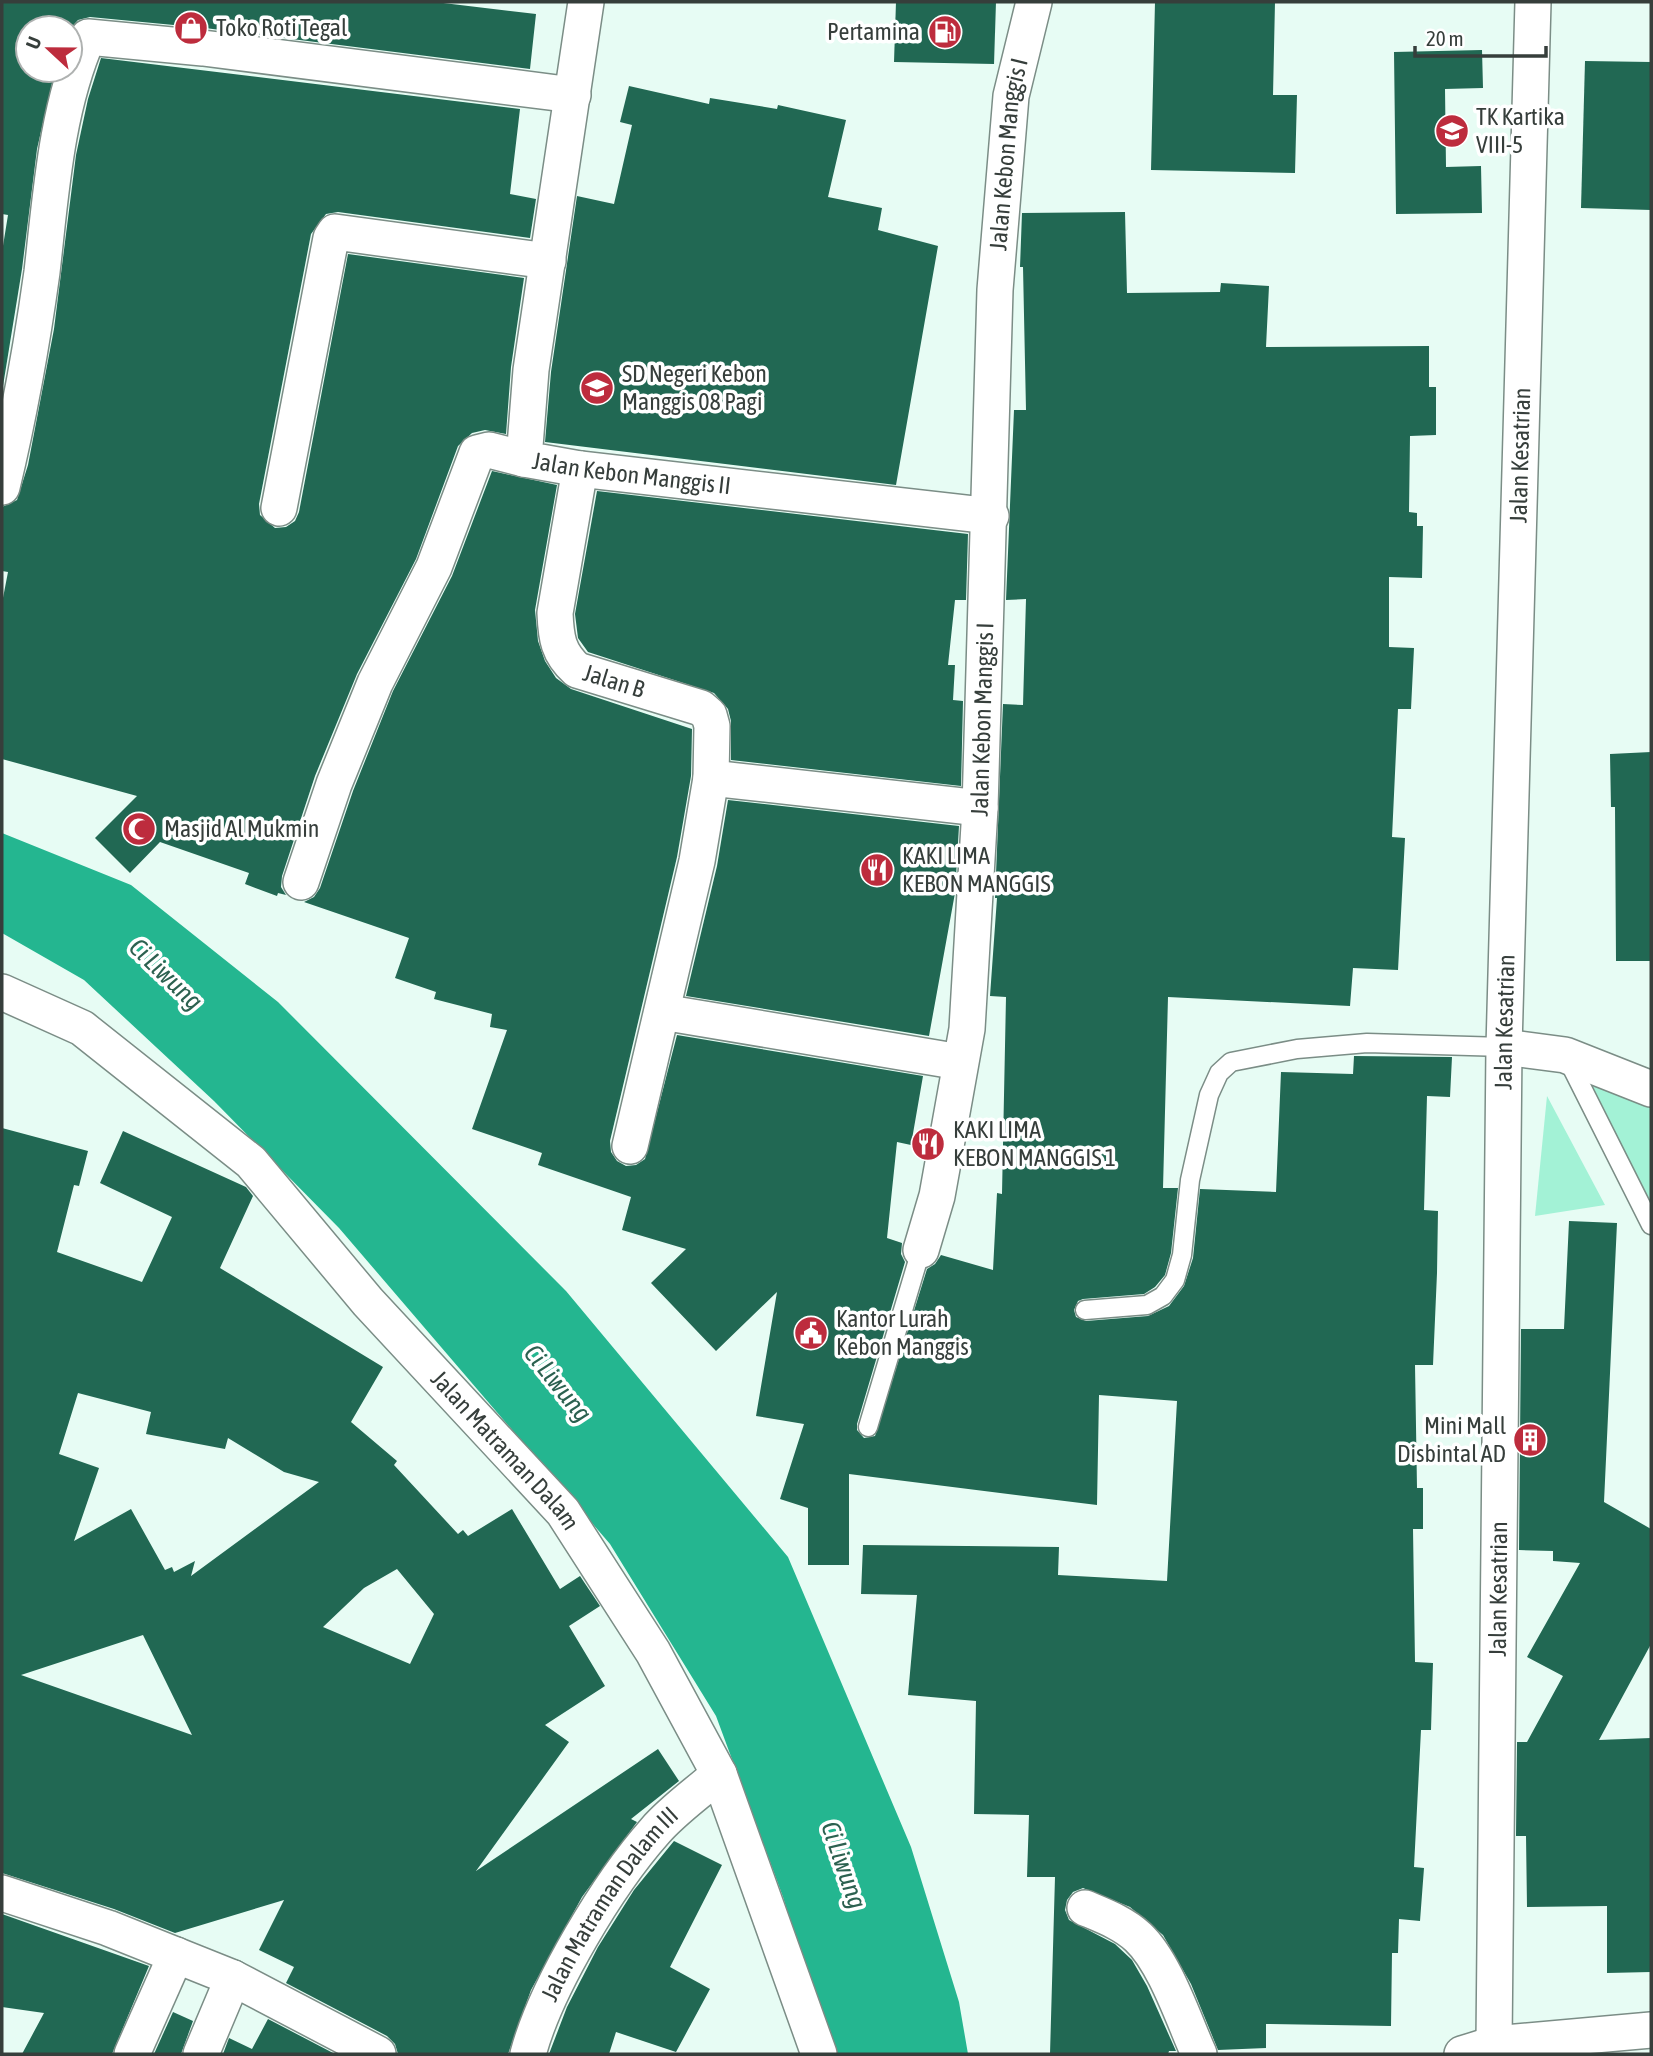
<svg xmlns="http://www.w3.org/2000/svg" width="1653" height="2056" font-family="'Asap Condensed',sans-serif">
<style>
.green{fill:#a3f2d6}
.water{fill:#24b690}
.building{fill:#216853;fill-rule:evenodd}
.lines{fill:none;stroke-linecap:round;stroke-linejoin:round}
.service-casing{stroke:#7b8d86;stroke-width:21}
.minor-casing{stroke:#7b8d86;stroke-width:38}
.service{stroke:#fff;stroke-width:18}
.minor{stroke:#fff;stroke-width:35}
.labels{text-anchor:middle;stroke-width:7;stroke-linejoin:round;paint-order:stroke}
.poi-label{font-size:24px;fill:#363e3b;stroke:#fff;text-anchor:start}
.street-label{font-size:24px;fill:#363e3b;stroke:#fff}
.water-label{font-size:26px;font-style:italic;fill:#2c6150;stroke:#fff}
</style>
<rect width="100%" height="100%" fill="#e7fcf4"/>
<g class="green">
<path d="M 1585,1075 L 1651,1100 L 1651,1202 Z"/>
<path d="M 1547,1096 L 1605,1205 L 1535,1216 Z"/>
</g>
<path class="water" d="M 2,833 L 131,885 L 278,1002 L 566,1291 L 788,1557 L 911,1847 L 959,2002 L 968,2054 L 830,2054 L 783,1897 L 716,1716 L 610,1544 L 339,1228 L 214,1101 L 84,980 L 2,933 Z"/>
<g class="building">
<path d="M 2,2 L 435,2 L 536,14 L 530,69 L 205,28 L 90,17 L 78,20 L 70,29 L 28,28 L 28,70 L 55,70 L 37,149 L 22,269 L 2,392 L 2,252 L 8,215 L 2,214 Z"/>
<path d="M 896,2 L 996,2 L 994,64 L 894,62 Z"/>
<path d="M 1155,2 L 1275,2 L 1273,95 L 1297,95 L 1295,173 L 1151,170 Z"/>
<path d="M 1482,50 L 1483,88 L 1445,89 L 1446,167 L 1481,166 L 1482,213 L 1396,214 L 1394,52 Z"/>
<path d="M 101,58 L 520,109 L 510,194 L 536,199 L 530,238 L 338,212 L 326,214 L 311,234 L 259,504 L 260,515 L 275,528 L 286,527 L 295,521 L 299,512 L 348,254 L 524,278 L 511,367 L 506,434 L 485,430 L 472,433 L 458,446 L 416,559 L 357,674 L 315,776 L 282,876 L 281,887 L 286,895 L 278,893 L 277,896 L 245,884 L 249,873 L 160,842 L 130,873 L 95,838 L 137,796 L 2,759 L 2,603 L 8,572 L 2,571 L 2,507 L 17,500 L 28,465 L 54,329 L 76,155 L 88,99 Z"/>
<path d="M 1585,61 L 1651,62 L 1651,210 L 1581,208 Z"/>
<path d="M 629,86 L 709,104 L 710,98 L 777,109 L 778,105 L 846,120 L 828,197 L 882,208 L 878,230 L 938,246 L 896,485 L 545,442 L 551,372 L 577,196 L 614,204 L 632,125 L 620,122 Z"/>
<path d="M 1125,212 L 1127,293 L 1220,292 L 1221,283 L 1269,286 L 1266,347 L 1429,346 L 1429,387 L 1436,387 L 1436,435 L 1410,436 L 1409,512 L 1417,513 L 1417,526 L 1423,526 L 1422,578 L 1389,577 L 1389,647 L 1414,648 L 1411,709 L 1398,709 L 1392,837 L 1405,838 L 1398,970 L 1353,968 L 1350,1006 L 1168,997 L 1163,1188 L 1178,1188 L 1171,1253 L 1165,1275 L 1155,1287 L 1144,1294 L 1083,1299 L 1078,1301 L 1074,1310 L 1076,1317 L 1086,1321 L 1148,1316 L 1169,1306 L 1184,1286 L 1193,1258 L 1200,1189 L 1276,1192 L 1281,1072 L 1353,1074 L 1354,1056 L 1452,1057 L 1450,1097 L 1427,1096 L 1424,1210 L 1438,1211 L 1437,1273 L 1433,1365 L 1415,1365 L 1417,1488 L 1423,1488 L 1423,1529 L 1413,1529 L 1415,1662 L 1433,1663 L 1431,1730 L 1421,1730 L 1414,1867 L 1424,1868 L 1420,1921 L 1399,1919 L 1398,1953 L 1392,1953 L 1391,2026 L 1266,2024 L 1266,2048 L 1218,2050 L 1191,1984 L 1163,1935 L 1130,1907 L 1083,1888 L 1073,1892 L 1067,1900 L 1065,1910 L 1069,1920 L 1115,1944 L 1132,1960 L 1147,1986 L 1176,2051 L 1169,2051 L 1168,2054 L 1050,2054 L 1055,1877 L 1027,1877 L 1029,1815 L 974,1814 L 976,1701 L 908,1695 L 917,1595 L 861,1594 L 863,1545 L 1059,1547 L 1058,1575 L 1167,1581 L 1177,1401 L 1099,1395 L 1097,1505 L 849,1474 L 849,1565 L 808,1565 L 808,1508 L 780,1499 L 804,1424 L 756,1416 L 777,1292 L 716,1351 L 651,1283 L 686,1249 L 622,1230 L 631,1197 L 538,1165 L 542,1153 L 472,1129 L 507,1030 L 490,1027 L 492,1014 L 434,999 L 436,992 L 395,978 L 409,938 L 304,902 L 314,897 L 320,888 L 353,791 L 393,691 L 452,576 L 492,471 L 557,485 L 535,610 L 538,641 L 545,661 L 556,678 L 571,689 L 692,729 L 691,776 L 677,857 L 610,1141 L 611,1152 L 617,1161 L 626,1166 L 636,1165 L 645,1159 L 677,1035 L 923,1076 L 911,1145 L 897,1142 L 887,1238 L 902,1243 L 901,1254 L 905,1262 L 857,1424 L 857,1430 L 864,1438 L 875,1436 L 927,1269 L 935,1264 L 941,1255 L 993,1270 L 997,1193 L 1002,1194 L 1006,997 L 990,996 L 997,898 L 995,898 L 1003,704 L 1023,705 L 1026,599 L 1006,600 L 1014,410 L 1026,410 L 1023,267 L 1020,267 L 1022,213 Z"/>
<path d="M 597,491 L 968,534 L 966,600 L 955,600 L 948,665 L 955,665 L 953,700 L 963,701 L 961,786 L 731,760 L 731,721 L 728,709 L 714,693 L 588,652 L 578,638 L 575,614 Z"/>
<path d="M 1651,752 L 1651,961 L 1616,961 L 1615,807 L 1611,807 L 1610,754 Z"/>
<path d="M 728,800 L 959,826 L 955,893 L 929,1036 L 686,996 L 717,866 Z"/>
<path d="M 2,1128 L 88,1151 L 79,1186 L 74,1185 L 57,1252 L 142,1282 L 172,1217 L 100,1183 L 123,1131 L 246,1187 L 253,1196 L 220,1268 L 383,1367 L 351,1422 L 397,1461 L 394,1465 L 458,1534 L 463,1530 L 468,1536 L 512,1509 L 560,1589 L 580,1576 L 600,1606 L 569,1626 L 605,1686 L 545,1725 L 569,1742 L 476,1871 L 658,1749 L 679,1781 L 631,1819 L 637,1822 L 582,1897 L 531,1990 L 508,2054 L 398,2054 L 395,2044 L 387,2036 L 286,1983 L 294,1967 L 259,1950 L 284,1900 L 175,1933 L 114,1909 L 2,1873 ZM 78,1393 L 151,1412 L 146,1434 L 225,1449 L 228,1438 L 284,1472 L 319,1482 L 191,1576 L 195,1561 L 174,1572 L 172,1567 L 165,1570 L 131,1509 L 74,1541 L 99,1468 L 59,1454 ZM 397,1569 L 434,1614 L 410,1664 L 323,1627 L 364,1588 ZM 143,1635 L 192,1735 L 21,1675 Z"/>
<path d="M 1569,1221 L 1617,1223 L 1604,1502 L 1651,1529 L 1651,1644 L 1599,1740 L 1651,1738 L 1651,1972 L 1607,1973 L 1607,1906 L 1527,1907 L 1526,1836 L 1516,1836 L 1517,1742 L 1527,1742 L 1563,1676 L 1527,1657 L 1580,1563 L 1553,1561 L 1553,1551 L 1519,1550 L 1521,1329 L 1564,1329 Z"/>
<path d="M 674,1841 L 722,1865 L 670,1967 L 710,1989 L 676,2052 L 616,2032 L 609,2054 L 549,2054 L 567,2007 L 598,1947 L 634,1890 Z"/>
<path d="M 2,1914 L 149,1966 L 112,2054 L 22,2054 L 44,2013 L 2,2007 Z"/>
<path d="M 173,2012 L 193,2021 L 181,2054 L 154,2054 Z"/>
<path d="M 268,2019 L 335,2054 L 223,2054 L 229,2038 L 252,2049 Z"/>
</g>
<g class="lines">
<g class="service-casing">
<g id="service">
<path d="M 1567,1058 L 1651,1225"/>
<path d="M 1085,1310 L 1147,1305 L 1163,1296 L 1175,1280 L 1182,1255 L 1190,1180 L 1209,1095 L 1219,1073 L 1231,1062 L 1297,1049 L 1367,1043 L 1504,1047"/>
<path d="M 868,1427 L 921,1250"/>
</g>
</g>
<g class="minor-casing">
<g id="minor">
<path id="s1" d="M 586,2 L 531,370 L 524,459 L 580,469 L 991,516"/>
<path id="s2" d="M 580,469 L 555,613 C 556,638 558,653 577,670 L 701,708 L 709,715 L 712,726 L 711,778 L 697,861 L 630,1146"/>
<path d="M 2,487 C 19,416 32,344 42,272 C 51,193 56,110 88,37 L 203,48 L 573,95"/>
<path d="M 279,508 L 331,238 L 335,232 L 548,261"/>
<path d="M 711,778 L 980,808"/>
<path d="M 301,882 L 334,784 L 375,683 L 434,567 L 477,453 L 489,450 L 524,459"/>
<path id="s3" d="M 2,992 L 82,1028 L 251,1162 L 368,1302 L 563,1512 L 653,1652 L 719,1774 L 819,2054"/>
<path d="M 662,1012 L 960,1062"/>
<path d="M 1504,1047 L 1565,1055 L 1651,1089"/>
<path id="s4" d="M 921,1250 L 937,1196 L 967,1029 L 980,808 L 995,290 L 1011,96 L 1034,2"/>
<path d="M 2,1893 L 108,1928 L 233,1978 L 378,2054"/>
<path d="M 1085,1908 C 1104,1916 1123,1923 1138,1937 C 1165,1962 1184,2021 1199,2054"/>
<path id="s5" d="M 1494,2044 L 1504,1047 L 1533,2"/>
<path d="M 132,2054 L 176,1955"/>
<path d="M 201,2054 L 233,1978"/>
<path id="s6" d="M 528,2054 C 546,1987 608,1884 655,1831 C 673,1810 698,1793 719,1774"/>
<path d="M 1462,2054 L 1494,2044 L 1651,2030"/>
</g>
</g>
<use href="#service" class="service"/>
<use href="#minor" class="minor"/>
</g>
<defs>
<g id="shop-disc" transform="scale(1.75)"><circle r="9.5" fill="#bd2c3d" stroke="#fff"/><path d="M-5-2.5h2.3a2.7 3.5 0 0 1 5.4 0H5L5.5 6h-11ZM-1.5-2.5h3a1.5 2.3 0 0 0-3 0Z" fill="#fff"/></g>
<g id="fuel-disc" transform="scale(1.75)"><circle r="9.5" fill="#bd2c3d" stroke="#fff"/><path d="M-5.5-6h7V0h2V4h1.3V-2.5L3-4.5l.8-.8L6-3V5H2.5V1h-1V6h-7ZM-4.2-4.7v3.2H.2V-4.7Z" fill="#fff"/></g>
<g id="school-disc" transform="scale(1.75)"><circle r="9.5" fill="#bd2c3d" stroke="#fff"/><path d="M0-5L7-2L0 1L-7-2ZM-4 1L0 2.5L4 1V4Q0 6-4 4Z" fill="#fff"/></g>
<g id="mosque-disc" transform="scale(1.75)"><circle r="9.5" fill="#bd2c3d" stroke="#fff"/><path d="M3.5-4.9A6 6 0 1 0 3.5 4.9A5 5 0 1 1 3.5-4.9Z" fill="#fff"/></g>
<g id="restaurant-disc" transform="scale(1.75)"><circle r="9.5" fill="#bd2c3d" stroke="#fff"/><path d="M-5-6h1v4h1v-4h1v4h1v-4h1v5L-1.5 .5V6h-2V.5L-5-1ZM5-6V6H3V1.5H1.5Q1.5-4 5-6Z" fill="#fff"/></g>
<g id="civic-disc" transform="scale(1.75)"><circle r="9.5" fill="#bd2c3d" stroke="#fff"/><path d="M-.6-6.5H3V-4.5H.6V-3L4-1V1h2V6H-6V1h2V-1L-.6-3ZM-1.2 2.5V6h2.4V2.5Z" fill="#fff"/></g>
<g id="building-disc" transform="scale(1.75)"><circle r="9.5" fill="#bd2c3d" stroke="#fff"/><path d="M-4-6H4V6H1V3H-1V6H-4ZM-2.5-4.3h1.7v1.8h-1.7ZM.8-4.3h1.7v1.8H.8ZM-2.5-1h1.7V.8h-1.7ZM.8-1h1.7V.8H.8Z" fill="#fff"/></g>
</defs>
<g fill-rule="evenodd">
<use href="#shop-disc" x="191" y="28"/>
<use href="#fuel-disc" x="945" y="32"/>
<use href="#school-disc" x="1452" y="131"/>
<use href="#school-disc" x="597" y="388"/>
<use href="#mosque-disc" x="139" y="829"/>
<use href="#restaurant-disc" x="877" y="870"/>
<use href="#restaurant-disc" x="928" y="1144"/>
<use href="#civic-disc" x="811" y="1333"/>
<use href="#building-disc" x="1530" y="1440"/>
</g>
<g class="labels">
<g class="poi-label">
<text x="216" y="36">Toko Roti Tegal</text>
<text x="920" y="40" text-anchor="end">Pertamina</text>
<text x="1476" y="125">TK Kartika<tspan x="1476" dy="28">VIII-5</tspan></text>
<text x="622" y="382">SD Negeri Kebon<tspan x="622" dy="28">Manggis 08 Pagi</tspan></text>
<text x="164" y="837">Masjid Al Mukmin</text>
<text x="902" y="864">KAKI LIMA<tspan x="902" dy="28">KEBON MANGGIS</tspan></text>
<text x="953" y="1138">KAKI LIMA<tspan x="953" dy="28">KEBON MANGGIS 1</tspan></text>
<text x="836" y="1327">Kantor Lurah<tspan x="836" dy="28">Kebon Manggis</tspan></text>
<text x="1506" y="1434" text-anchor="end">Mini Mall<tspan x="1506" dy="28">Disbintal AD</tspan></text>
</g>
<g class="street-label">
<text dy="8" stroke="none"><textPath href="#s4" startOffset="1102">Jalan Kebon Manggis I</textPath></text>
<text dy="8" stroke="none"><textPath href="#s5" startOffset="1589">Jalan Kesatrian</textPath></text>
<text dy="8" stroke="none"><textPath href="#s1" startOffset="570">Jalan Kebon Manggis II</textPath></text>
<text dy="8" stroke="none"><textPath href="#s2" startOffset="248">Jalan B</textPath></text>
<text dy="8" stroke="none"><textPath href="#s4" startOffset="536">Jalan Kebon Manggis I</textPath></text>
<text dy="8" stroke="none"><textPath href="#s5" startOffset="1022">Jalan Kesatrian</textPath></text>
<text dy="8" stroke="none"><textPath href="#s3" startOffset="688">Jalan Matraman Dalam</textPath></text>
<text dy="8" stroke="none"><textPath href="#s5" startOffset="455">Jalan Kesatrian</textPath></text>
<text dy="8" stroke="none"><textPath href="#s6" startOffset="172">Jalan Matraman Dalam III</textPath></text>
</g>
<g class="water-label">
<text transform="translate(166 974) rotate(44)" y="9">Ci Liwung</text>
<text transform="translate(558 1383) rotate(51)" y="9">Ci Liwung</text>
<text transform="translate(844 1865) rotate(71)" y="9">Ci Liwung</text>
</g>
</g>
<rect width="1653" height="2056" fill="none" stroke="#363e3b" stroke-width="7"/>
<g transform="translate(49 49) rotate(292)"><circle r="33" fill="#ffffff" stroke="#afb2b1" stroke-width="2"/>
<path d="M0-5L12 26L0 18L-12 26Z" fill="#bd2c3d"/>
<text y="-10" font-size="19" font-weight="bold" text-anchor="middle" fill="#363e3b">U</text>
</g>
<path d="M1415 46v10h131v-10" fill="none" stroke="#363e3b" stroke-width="3.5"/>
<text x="1426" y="46" font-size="21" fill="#363e3b" stroke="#ffffff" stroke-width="5" paint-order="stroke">20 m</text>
</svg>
